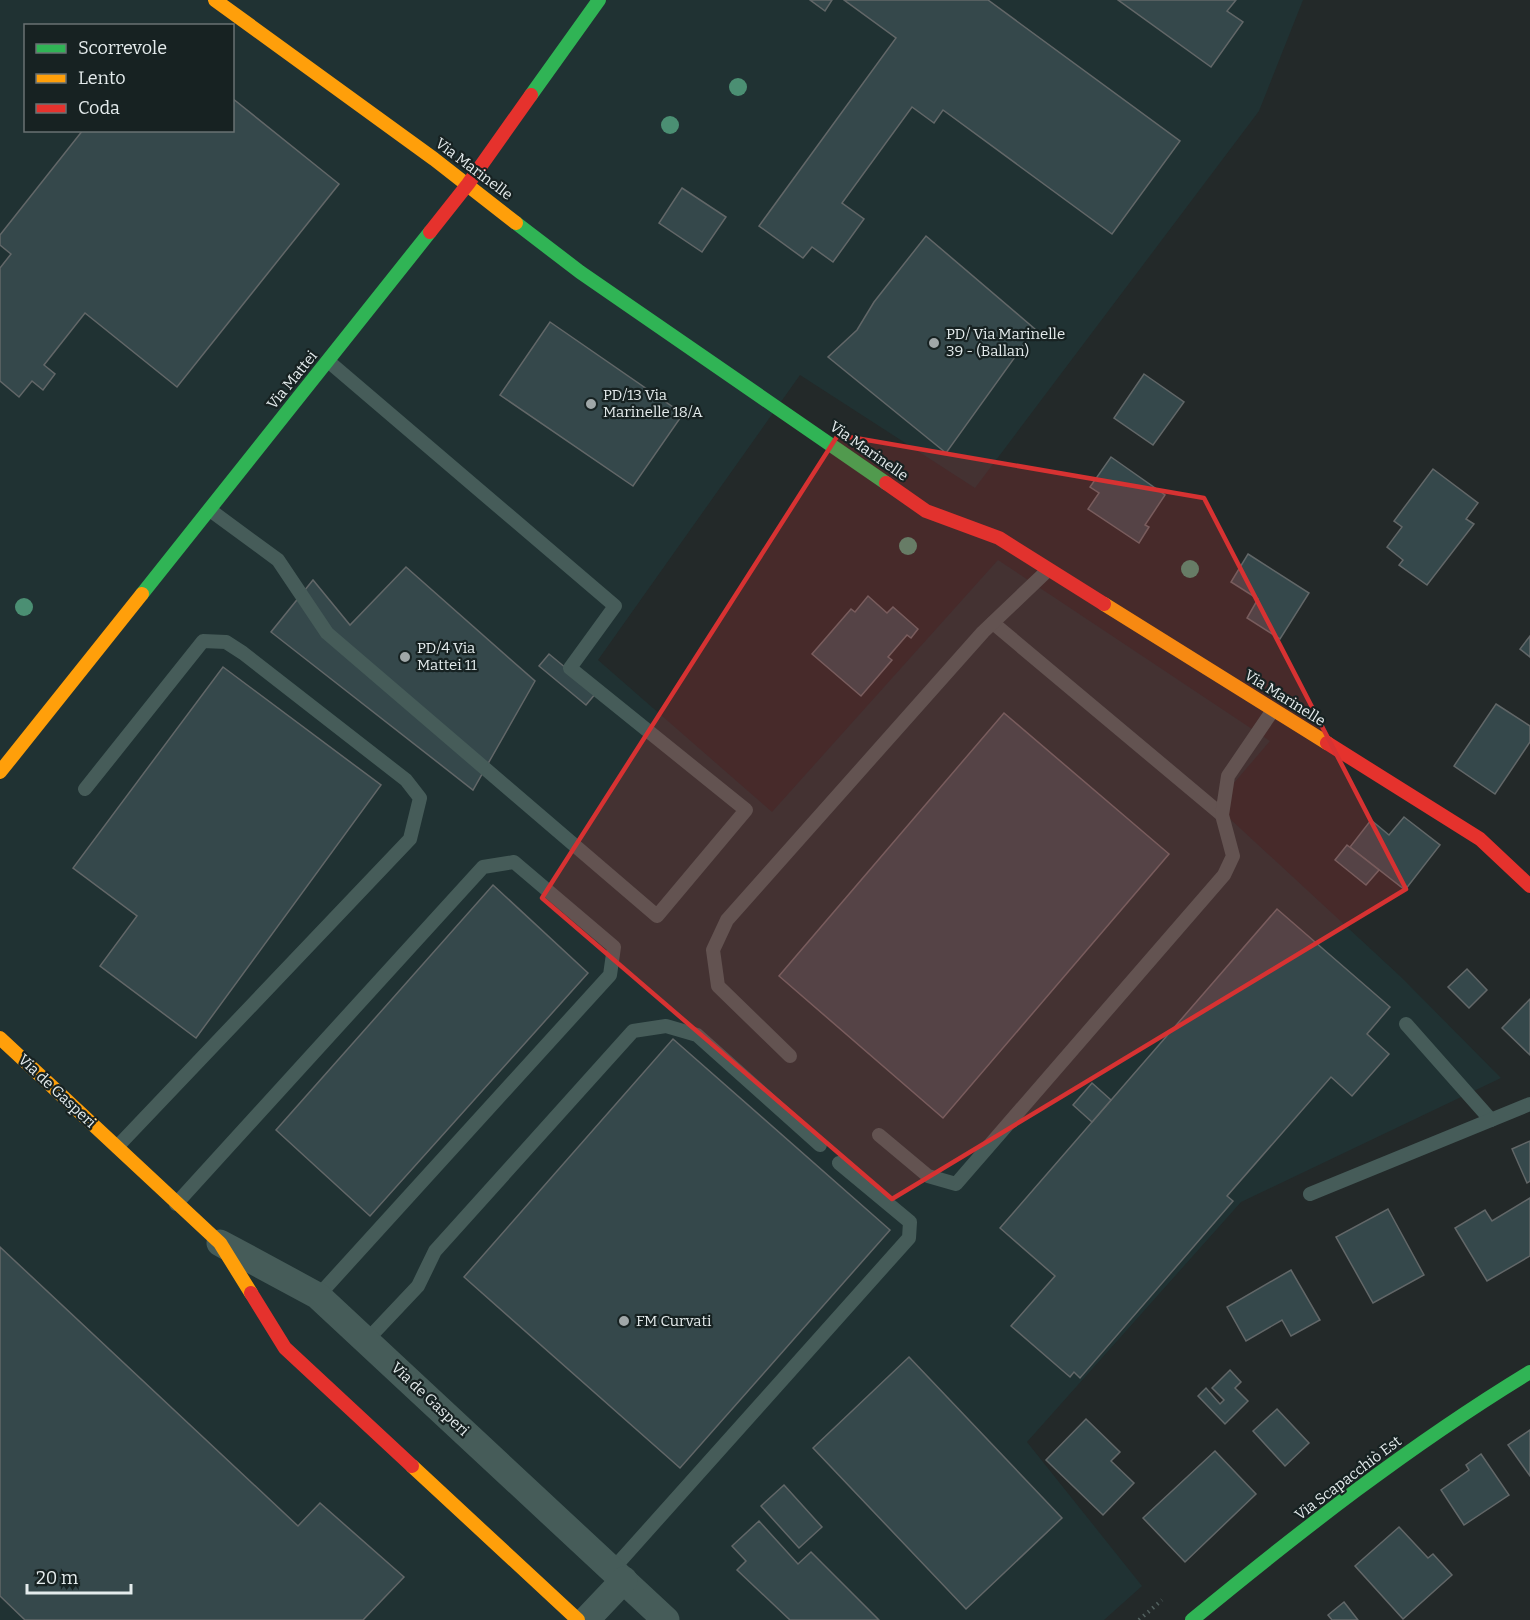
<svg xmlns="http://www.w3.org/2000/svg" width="1530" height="1620" font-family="Bitter,serif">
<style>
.built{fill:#203233;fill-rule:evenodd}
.building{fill:#35484b;stroke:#626768;stroke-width:1.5}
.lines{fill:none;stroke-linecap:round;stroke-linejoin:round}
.path{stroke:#536260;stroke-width:4;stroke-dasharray:1.5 4.5;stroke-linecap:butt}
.lane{stroke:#465c59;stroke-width:14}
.street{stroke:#465c59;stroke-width:27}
.fast{stroke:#30b455;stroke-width:14}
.slow{stroke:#ff9f0a;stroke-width:14}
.jam{stroke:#e5322d;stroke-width:14}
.tree{fill:#4b8f73}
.marked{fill:#d73232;fill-opacity:0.2;stroke:#d73232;stroke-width:4.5;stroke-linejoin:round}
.poi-dot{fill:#a0a7a8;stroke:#172222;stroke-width:2}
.labels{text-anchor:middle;stroke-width:4.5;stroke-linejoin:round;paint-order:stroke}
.street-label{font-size:15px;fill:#e4ebec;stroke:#172222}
.poi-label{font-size:15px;fill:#e4ebec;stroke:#172222;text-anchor:start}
</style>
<rect width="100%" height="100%" fill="#232929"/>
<path class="built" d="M 0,0 L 1303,0 L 1259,111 L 975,488 L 800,375 L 598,660 L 772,812 L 998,560 L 1270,741 L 1215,805 L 1401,977 L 1501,1078 L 1241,1202 L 1027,1442 L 1142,1586 L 1104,1620 L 0,1620 ZM 26,26 L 232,26 L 232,130 L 26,130 Z"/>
<g class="building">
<path d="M 810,0 L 832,0 L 825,11 Z"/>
<path d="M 844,0 L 988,0 L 1180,141 L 1112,234 L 943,110 L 934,123 L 912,107 L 842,203 L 864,219 L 833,262 L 812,247 L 803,258 L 759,226 L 896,38 Z"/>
<path d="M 1118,0 L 1236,0 L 1227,11 L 1243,22 L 1211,67 Z"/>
<path d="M 232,98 L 339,184 L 177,387 L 85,313 L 44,365 L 55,374 L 43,390 L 32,381 L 19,397 L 0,381 L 0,268 L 11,254 L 0,245 L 0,235 L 83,130 L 232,130 Z"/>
<path d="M 682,188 L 726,217 L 702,252 L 659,223 Z"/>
<path d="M 926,236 L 1035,329 L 946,453 L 828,357 L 857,330 L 874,302 Z"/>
<path d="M 550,322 L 683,414 L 633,486 L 500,395 Z"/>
<path d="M 1144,374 L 1184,402 L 1153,445 L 1114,418 Z"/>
<path d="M 1111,457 L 1165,495 L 1145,525 L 1149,527 L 1139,543 L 1088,509 L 1099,493 L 1090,487 Z"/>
<path d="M 1433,469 L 1478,503 L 1466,519 L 1474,524 L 1427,585 L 1399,565 L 1403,560 L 1387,547 L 1402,527 L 1394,521 Z"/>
<path d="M 1248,554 L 1309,593 L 1280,639 L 1247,618 L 1258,599 L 1231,582 Z"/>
<path d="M 406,567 L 535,681 L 473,790 L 271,632 L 313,580 L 350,625 Z"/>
<path d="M 868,596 L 887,613 L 893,607 L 918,629 L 911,638 L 907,635 L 888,657 L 892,660 L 861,696 L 812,654 L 851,609 L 855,612 Z"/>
<path d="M 1530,636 L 1530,657 L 1520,649 Z"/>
<path d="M 549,654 L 596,693 L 586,705 L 539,666 Z"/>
<path d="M 223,667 L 381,785 L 196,1038 L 100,966 L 137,916 L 73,868 Z"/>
<path d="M 1496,704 L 1530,726 L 1530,742 L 1495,794 L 1454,766 Z"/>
<path d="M 1004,713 L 1169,854 L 943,1118 L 779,976 Z"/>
<path d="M 1404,817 L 1440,845 L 1405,890 L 1350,847 L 1371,820 L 1389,835 Z"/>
<path d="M 1347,845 L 1379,870 L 1366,885 L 1335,860 Z"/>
<path d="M 493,885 L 588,973 L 370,1216 L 276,1130 Z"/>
<path d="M 1277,909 L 1390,1007 L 1367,1034 L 1389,1054 L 1352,1096 L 1331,1077 L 1227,1196 L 1233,1201 L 1080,1378 L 1074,1372 L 1070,1377 L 1011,1326 L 1055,1276 L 1000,1228 Z"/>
<path d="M 1467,969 L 1487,990 L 1469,1008 L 1448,987 Z"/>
<path d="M 1530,999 L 1530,1055 L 1502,1028 Z"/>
<path d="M 673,1039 L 890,1230 L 680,1468 L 464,1277 Z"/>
<path d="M 1092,1083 L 1111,1100 L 1092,1122 L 1073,1105 Z"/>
<path d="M 1530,1141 L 1530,1181 L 1527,1183 L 1512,1149 Z"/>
<path d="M 1530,1198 L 1530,1256 L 1487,1281 L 1455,1228 L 1485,1210 L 1492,1221 Z"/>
<path d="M 1388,1209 L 1424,1275 L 1373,1303 L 1336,1237 Z"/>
<path d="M 0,1247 L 298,1526 L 320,1503 L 404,1577 L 363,1620 L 25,1620 L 0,1596 Z"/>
<path d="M 1291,1270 L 1320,1320 L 1291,1336 L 1282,1320 L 1246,1341 L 1227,1307 Z"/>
<path d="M 909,1357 L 1062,1518 L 966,1609 L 813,1448 Z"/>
<path d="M 1230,1370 L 1241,1382 L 1235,1388 L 1248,1401 L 1225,1424 L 1198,1396 L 1206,1388 L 1220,1404 L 1224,1400 L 1212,1388 Z"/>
<path d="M 1277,1409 L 1309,1443 L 1285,1466 L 1253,1431 Z"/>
<path d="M 1086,1419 L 1120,1452 L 1111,1461 L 1134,1483 L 1103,1515 L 1046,1460 Z"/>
<path d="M 1530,1430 L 1530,1476 L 1508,1445 Z"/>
<path d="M 1215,1451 L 1256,1494 L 1185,1562 L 1143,1518 Z"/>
<path d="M 1481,1454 L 1509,1495 L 1464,1525 L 1441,1490 L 1469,1470 L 1466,1465 Z"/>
<path d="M 784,1485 L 822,1527 L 799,1548 L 761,1506 Z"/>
<path d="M 759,1521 L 798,1564 L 811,1552 L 879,1620 L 790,1620 L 737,1570 L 746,1561 L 732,1546 Z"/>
<path d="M 1399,1527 L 1428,1558 L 1433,1554 L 1452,1575 L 1403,1619 L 1355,1566 Z"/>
<path d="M 1344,1602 L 1358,1620 L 1332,1620 L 1328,1615 Z"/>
</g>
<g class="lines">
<path class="path" d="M 1139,1620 L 1162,1600"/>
<g class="lane">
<path d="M 210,510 L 278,560 L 327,633 L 657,916 L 746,810 L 570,668 L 615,606 L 328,361"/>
<path d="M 993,623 L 1222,815"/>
<path d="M 85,789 L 203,641 L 226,642 L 243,653 L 406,780 L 420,798 L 410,839 L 117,1147"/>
<path d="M 1406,1024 L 1491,1120"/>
<path d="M 790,1056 L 718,986 L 713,950 L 727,920 L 983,632 L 1048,570"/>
<path d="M 879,1135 L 928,1176 L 956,1184 L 1224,875 L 1233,856 L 1222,815 L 1228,776 L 1273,710"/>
<path d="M 1310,1194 L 1530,1104"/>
<path d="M 176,1204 L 483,867 L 514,862 L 614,947 L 610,975 L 318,1296"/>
<path d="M 367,1340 L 418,1286 L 435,1251 L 633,1031 L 666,1026 L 697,1035 L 820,1145"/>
<path d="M 613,1569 L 909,1238 L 910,1222 L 839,1163"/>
</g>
<g class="street">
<path d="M 220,1243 L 318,1296 L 666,1620"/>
<path d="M 586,1620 L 624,1580"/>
</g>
<g class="fast">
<path d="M 531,95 L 599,0"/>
<path d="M 516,223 L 580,272 L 886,483"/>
<path d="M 142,594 L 430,232"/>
<path d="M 1192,1620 C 1300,1531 1410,1445 1530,1372"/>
</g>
<g class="slow">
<path d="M 215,0 L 434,159 L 516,223"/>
<path d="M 1104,604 L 1327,743"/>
<path d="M 0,772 L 142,594"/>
<path d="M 0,1038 L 220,1243 L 251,1293"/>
<path d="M 412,1466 L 578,1620"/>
</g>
<g class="jam">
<path d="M 430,232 L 468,184 L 531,95"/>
<path d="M 886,483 L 926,511 L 999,538 L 1104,604"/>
<path d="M 1327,743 L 1480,839 L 1530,886"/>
<path d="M 251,1293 L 285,1348 L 412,1466"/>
</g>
</g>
<g class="tree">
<circle cx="738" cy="87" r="9"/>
<circle cx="670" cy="125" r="9"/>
<circle cx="908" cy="546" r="9"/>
<circle cx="1190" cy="569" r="9"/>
<circle cx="24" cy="607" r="9"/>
</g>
<path class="marked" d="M 838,435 L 1204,498 L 1406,889 L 892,1199 L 542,898 Z"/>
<g class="poi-dot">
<circle cx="934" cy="343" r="6"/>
<circle cx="591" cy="404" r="6"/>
<circle cx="405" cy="657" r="6"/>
<circle cx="624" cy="1321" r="6"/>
</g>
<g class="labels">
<g class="street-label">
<text transform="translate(474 169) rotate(37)" y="5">Via Marinelle</text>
<text transform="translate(292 380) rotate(-51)" y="5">Via Mattei</text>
<text transform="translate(869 451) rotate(35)" y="5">Via Marinelle</text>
<text transform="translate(1285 698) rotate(32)" y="5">Via Marinelle</text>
<text transform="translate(57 1091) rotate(43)" y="5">Via de Gasperi</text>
<text transform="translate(430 1399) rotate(43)" y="5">Via de Gasperi</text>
<text transform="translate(1348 1478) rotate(-37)" y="5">Via Scapacchiò Est</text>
</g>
<g class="poi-label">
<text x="946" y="339">PD/ Via Marinelle<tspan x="946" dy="17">39 - (Ballan)</tspan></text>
<text x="603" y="400">PD/13 Via<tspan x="603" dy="17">Marinelle 18/A</tspan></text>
<text x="417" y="653">PD/4 Via<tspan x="417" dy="17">Mattei 11</tspan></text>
<text x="636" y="1326">FM Curvati</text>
</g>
</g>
<rect x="24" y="24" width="210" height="108" fill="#172222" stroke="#697273" stroke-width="1.5"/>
<rect x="36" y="44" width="30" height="9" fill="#30b455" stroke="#697273" stroke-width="1.5"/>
<text x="78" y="54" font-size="18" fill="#e4ebec">Scorrevole</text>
<rect x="36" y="74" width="30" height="9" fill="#ff9f0a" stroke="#697273" stroke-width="1.5"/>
<text x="78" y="84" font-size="18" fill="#e4ebec">Lento</text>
<rect x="36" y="104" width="30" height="9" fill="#e5322d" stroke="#697273" stroke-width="1.5"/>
<text x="78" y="114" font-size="18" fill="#e4ebec">Coda</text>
<path d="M27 1584v9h104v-9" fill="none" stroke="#e4ebec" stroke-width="3"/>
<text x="36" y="1584" font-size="18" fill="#e4ebec" stroke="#172222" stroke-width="4.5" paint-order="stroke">20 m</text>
</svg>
